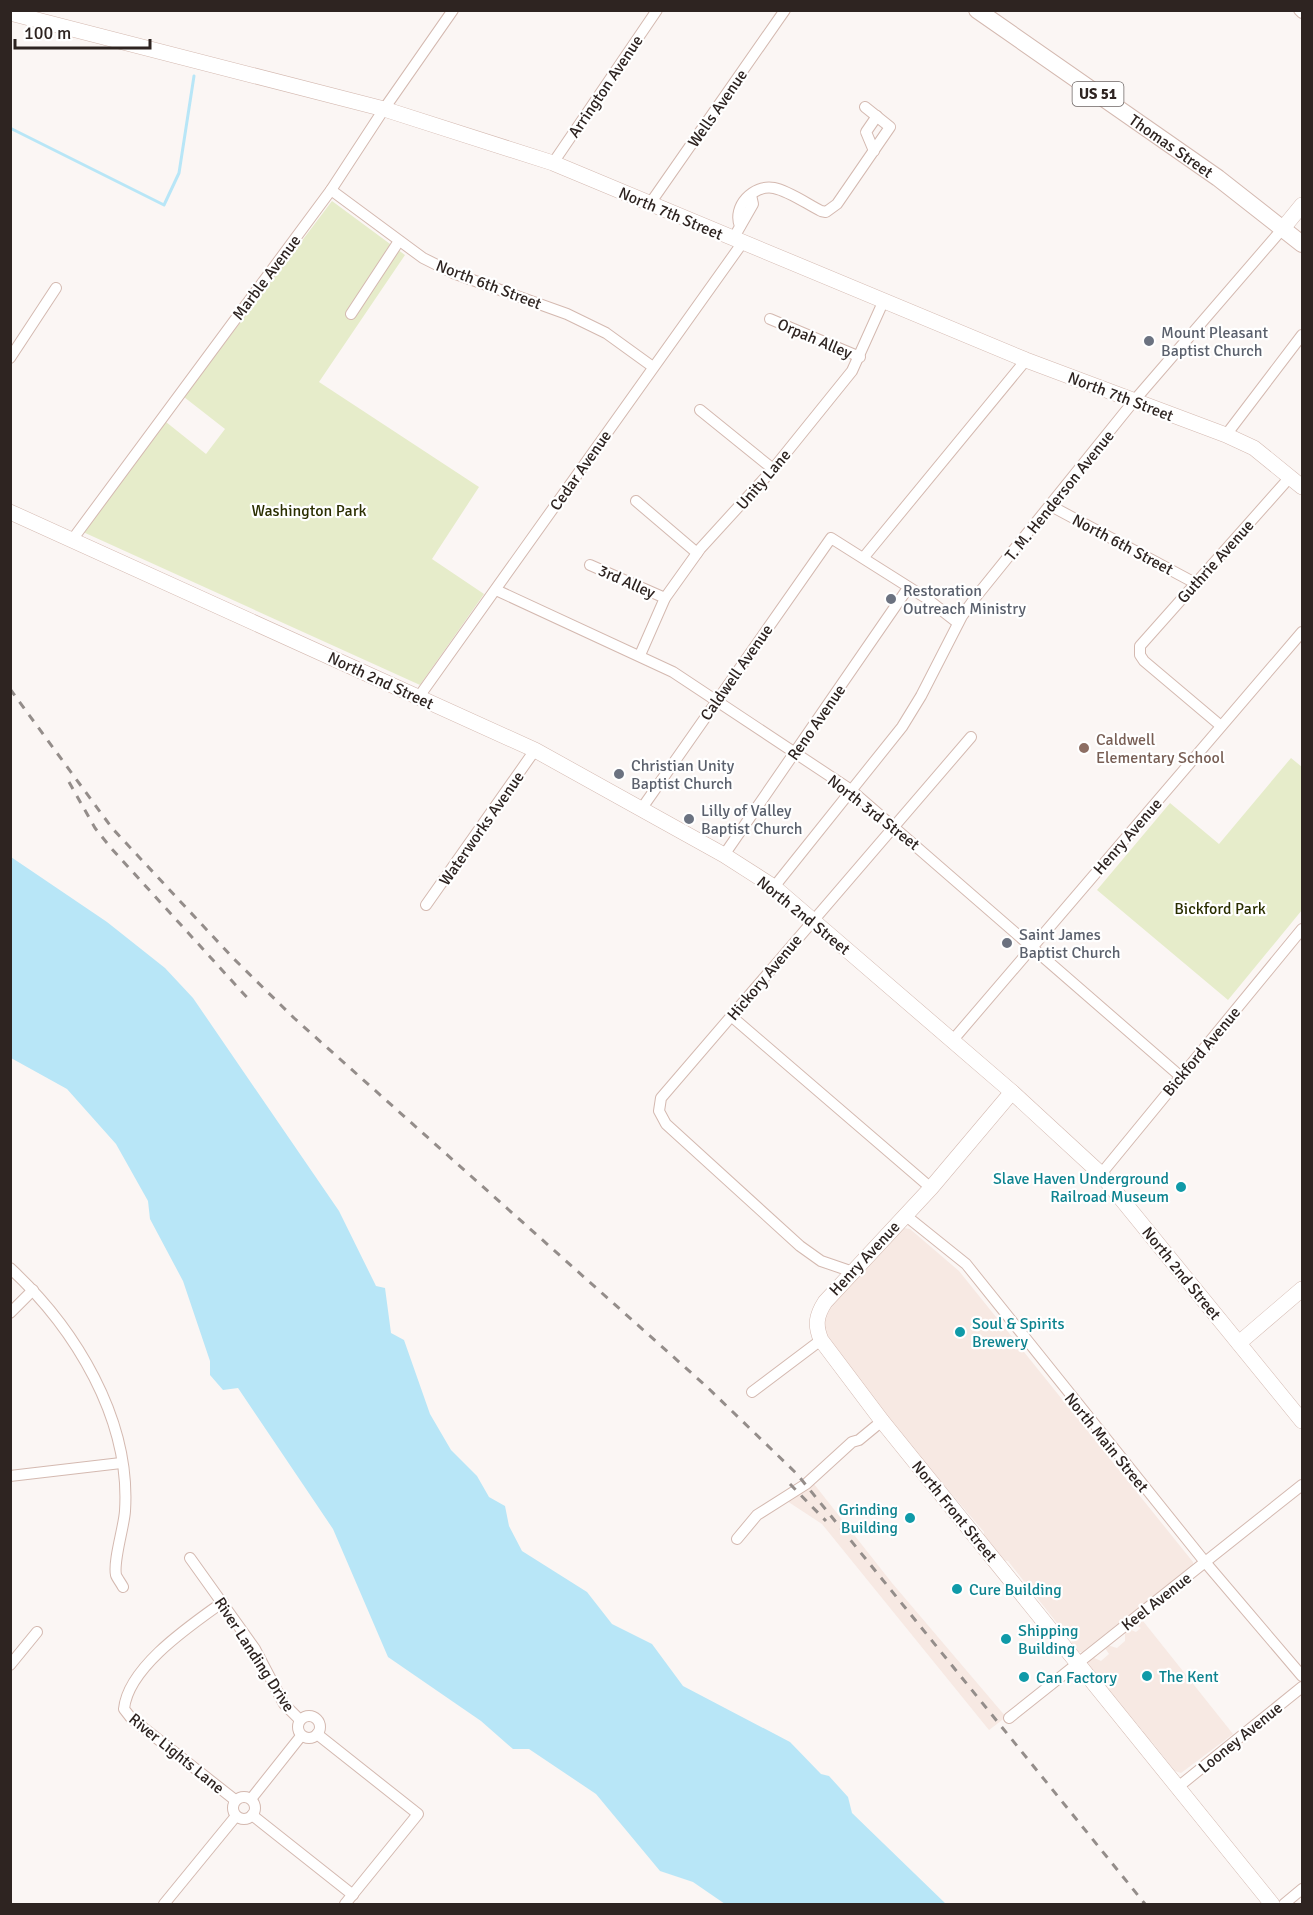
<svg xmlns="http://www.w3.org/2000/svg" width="1313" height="1915" font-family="Signika,sans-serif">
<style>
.built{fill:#f7e9e3}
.green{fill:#e6ecca}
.water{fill:#b8e6f7}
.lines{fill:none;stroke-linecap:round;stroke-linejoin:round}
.stream{stroke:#b8e6f7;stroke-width:3}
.street-casing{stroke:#d4b9b0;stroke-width:12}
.secondary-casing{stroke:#d4b9b0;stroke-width:16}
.primary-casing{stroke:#d4b9b0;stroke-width:18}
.street{stroke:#fff;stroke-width:10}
.secondary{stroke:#fff;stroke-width:15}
.primary{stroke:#fff;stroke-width:16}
.rail{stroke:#948d8a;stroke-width:3;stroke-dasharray:8 8;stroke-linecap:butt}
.worship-dot{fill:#6b7280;stroke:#fff;stroke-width:2}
.education-dot{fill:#8d6e63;stroke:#fff;stroke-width:2}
.culture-dot{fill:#0f9aa8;stroke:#fff;stroke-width:2}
.labels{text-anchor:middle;stroke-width:4.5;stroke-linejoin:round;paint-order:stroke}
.shield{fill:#fff;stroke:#6d6664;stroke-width:1.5}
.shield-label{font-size:15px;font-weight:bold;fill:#2e2421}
.street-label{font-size:16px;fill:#2e2421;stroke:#fff}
.worship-label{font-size:16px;fill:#5b616d;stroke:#fff;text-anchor:start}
.park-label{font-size:16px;fill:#2a2e00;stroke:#fff}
.education-label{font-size:16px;fill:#785e54;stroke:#fff;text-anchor:start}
.culture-label{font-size:16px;fill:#0d838f;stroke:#fff;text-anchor:start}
</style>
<rect width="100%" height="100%" fill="#fbf6f4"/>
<g class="built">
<path d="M 904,1228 L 910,1229 L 959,1271 L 1193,1562 L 1193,1565 L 1082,1652 L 1078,1652 L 1072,1646 L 1072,1642 L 1008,1561 L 1002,1560 L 984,1538 L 984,1532 L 897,1430 L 824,1331 L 825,1309 Z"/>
<path d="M 814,1484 L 892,1583 L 1006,1717 L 989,1730 L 822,1524 L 787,1501 Z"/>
<path d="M 1138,1621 L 1143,1621 L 1233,1734 L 1181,1773 L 1175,1771 L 1152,1742 L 1142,1735 L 1143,1731 L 1087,1665 L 1092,1657 L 1101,1661 L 1109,1654 L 1105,1648 L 1107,1645 L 1117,1648 L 1125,1641 L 1125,1632 L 1129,1629 L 1136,1632 L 1141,1628 L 1134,1624 Z"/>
</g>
<g class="green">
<path d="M 332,201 L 405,255 L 319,382 L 479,487 L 432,559 L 484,594 L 420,685 L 83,532 L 166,422 L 206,454 L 225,429 L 184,397 Z"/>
<path d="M 1291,758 L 1302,767 L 1302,910 L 1228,1000 L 1097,890 L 1170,803 L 1219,844 Z"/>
</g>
<path class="water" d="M 11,857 L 107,922 L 165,968 L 193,998 L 339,1211 L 376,1286 L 385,1288 L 391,1333 L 404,1340 L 430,1414 L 451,1450 L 477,1476 L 489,1497 L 505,1506 L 509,1526 L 522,1551 L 587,1592 L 612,1624 L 652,1644 L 683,1686 L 790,1742 L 821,1774 L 829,1776 L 848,1797 L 852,1813 L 946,1904 L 725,1904 L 693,1882 L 660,1871 L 596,1794 L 529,1749 L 513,1749 L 481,1721 L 388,1657 L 333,1529 L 238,1388 L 223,1390 L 210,1375 L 210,1361 L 183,1281 L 150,1219 L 148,1201 L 116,1144 L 67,1089 L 11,1058 Z"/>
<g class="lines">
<path class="stream" d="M 10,128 L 164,205 L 179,173 L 194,76"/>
<g class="street-casing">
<g id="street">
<path d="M 1299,10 L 1302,13"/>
<path d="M 874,151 L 866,132 L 877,116"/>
<path d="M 553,163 L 657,10"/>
<path d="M 331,190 L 423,258 L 453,273 L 567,314 L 606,333 L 653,367"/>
<path d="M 649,205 L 785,10"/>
<path d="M 740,226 C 732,207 753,184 774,188 C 789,191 807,204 821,211 L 826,212 L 837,204 L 890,127 L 865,107"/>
<path d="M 737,232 L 753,204 L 751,195"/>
<path d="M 351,314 L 399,241"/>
<path d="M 770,319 L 860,357"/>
<path d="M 10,358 L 56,288"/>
<path d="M 700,410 L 773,469"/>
<path d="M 1226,435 L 1302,335"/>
<path d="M 636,501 L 697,553"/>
<path d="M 1051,506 L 1195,583"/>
<path d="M 72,540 L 331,190 L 384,109 L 453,10"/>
<path d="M 864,557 L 1026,360"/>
<path d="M 590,565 L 665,598"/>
<path d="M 496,590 L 673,672 L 851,790 L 1180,1076"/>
<path d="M 640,655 L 665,598 L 700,549 L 773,469 L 852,371 L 884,300"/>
<path d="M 418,698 L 743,242"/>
<path d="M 1221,726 L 1144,661 L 1140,655 L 1140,646 L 1291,476"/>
<path d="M 642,808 L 831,538 L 926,598 L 958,623"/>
<path d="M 724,855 L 908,588"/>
<path d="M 774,887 L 902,727 L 921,696 L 962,616 L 975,598 L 1133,402 L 1284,227"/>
<path d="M 426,905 L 535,750"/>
<path d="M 731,1016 L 931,1188"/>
<path d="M 952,1041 L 1302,632"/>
<path d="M 1101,1174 L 1302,929"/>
<path d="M 905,1215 L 966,1264 L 1205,1562 L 1302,1676"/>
<path d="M 10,1268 C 75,1328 131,1419 125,1511 C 124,1527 113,1561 116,1575 C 117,1578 121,1583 123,1587"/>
<path d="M 853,1272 L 821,1261 L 800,1246 L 666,1124 L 659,1111 L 661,1098 L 971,737"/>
<path d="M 10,1313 L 33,1290"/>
<path d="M 752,1392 L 821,1340"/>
<path d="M 10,1476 L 121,1463"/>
<path d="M 737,1539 L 757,1515 L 806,1484 L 852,1442 L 859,1440 L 882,1421"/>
<path d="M 190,1558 L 255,1649 L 284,1704 L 300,1720"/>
<path d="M 223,1602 C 191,1625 128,1667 124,1709 L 131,1718 L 235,1800"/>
<path d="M 10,1665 L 37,1632"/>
<circle cx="309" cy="1727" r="11"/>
<path d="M 1009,1718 L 1302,1485"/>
<path d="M 317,1734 L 418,1814 L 345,1904"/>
<path d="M 1178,1787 L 1302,1687"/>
<circle cx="244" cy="1808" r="11"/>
<path d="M 251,1799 L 301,1736"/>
<path d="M 252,1815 L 353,1895"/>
<path d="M 164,1904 L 236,1816"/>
<path d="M 1284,1904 L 1302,1889"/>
</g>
</g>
<g class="secondary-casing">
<g id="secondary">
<path d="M 10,13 L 384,109 L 553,163 L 1026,360 L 1226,435 L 1254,448 L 1302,487"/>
<path d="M 1284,227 L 1302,205"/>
<path d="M 10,512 L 535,750 L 724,855 L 774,887 L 1012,1092 L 1101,1174 L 1302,1421"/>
<path d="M 1012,1092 L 931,1188 L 825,1302 C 816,1316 815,1325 821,1340 L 882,1421 L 1272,1904"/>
<path d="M 1239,1343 L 1302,1289"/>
</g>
</g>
<g class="primary-casing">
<g id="primary">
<path id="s1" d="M 977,10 L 1218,178 L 1302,244"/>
</g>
</g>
<use href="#street" class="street"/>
<use href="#secondary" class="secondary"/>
<use href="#primary" class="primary"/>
<g class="rail">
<path d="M 10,689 L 112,828 L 233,958 L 294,1018 L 706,1386 L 797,1474 L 1145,1904"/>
<path d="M 69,782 L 95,828 L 111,848 L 252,1003"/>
<path d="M 790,1484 L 826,1521"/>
</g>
</g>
<g class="worship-dot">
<circle cx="1149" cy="341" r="6"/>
<circle cx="891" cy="599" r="6"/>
<circle cx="619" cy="774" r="6"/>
<circle cx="689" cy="819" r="6"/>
<circle cx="1007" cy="943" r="6"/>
</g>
<circle class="education-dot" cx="1084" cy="748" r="6"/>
<g class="culture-dot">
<circle cx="1181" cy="1187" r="6"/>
<circle cx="960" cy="1332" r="6"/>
<circle cx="910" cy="1518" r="6"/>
<circle cx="957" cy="1589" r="6"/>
<circle cx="1006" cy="1639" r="6"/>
<circle cx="1147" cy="1676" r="6"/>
<circle cx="1024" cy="1677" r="6"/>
</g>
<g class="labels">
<rect class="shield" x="1072.5" y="82" width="51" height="24" rx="4.5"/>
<g class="shield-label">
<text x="1098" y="99">US 51</text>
</g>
<g class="street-label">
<text transform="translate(605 86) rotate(-56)" y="6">Arrington Avenue</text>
<text transform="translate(717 108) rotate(-55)" y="6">Wells Avenue</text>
<text dy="6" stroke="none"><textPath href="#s1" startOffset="237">Thomas Street</textPath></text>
<text transform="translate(671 213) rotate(23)" y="6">North 7th Street</text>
<text transform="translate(266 277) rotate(-53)" y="6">Marble Avenue</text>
<text transform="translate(489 284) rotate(21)" y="6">North 6th Street</text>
<text transform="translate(815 338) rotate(23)" y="6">Orpah Alley</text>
<text transform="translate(1121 396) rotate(21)" y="6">North 7th Street</text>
<text transform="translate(580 470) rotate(-55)" y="6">Cedar Avenue</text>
<text transform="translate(763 479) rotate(-49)" y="6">Unity Lane</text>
<text transform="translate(1059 495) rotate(-51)" y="6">T. M. Henderson Avenue</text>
<text transform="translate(1123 544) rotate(28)" y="6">North 6th Street</text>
<text transform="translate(1215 561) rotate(-48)" y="6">Guthrie Avenue</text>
<text transform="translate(627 581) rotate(24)" y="6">3rd Alley</text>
<text transform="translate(736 672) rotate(-55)" y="6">Caldwell Avenue</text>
<text transform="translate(381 680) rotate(25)" y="6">North 2nd Street</text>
<text transform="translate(816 722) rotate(-55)" y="6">Reno Avenue</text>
<text transform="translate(874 812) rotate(38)" y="6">North 3rd Street</text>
<text transform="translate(481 828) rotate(-55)" y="6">Waterworks Avenue</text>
<text transform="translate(1127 836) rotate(-49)" y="6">Henry Avenue</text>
<text transform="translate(804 915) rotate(39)" y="6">North 2nd Street</text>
<text transform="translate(764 977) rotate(-50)" y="6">Hickory Avenue</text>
<text transform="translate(1201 1051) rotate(-50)" y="6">Bickford Avenue</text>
<text transform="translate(864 1258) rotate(-47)" y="6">Henry Avenue</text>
<text transform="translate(1182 1273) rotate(51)" y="6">North 2nd Street</text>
<text transform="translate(1107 1442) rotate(51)" y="6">North Main Street</text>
<text transform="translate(955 1511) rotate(51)" y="6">North Front Street</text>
<text transform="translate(1156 1601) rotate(-38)" y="6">Keel Avenue</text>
<text transform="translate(255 1654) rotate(57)" y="6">River Landing Drive</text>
<text transform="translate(1240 1737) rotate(-39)" y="6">Looney Avenue</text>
<text transform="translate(177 1753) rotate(39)" y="6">River Lights Lane</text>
</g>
<g class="worship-label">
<text x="1161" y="338">Mount Pleasant<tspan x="1161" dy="18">Baptist Church</tspan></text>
<text x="903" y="596">Restoration<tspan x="903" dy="18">Outreach Ministry</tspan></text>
<text x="631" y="771">Christian Unity<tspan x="631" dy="18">Baptist Church</tspan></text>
<text x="701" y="816">Lilly of Valley<tspan x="701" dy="18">Baptist Church</tspan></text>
<text x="1019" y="940">Saint James<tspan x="1019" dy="18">Baptist Church</tspan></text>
</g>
<g class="park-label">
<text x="309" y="516">Washington Park</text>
<text x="1220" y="914">Bickford Park</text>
</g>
<g class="education-label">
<text x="1096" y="745">Caldwell<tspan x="1096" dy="18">Elementary School</tspan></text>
</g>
<g class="culture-label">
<text x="1169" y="1184" text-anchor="end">Slave Haven Underground<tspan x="1169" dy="18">Railroad Museum</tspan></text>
<text x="972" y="1329">Soul &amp; Spirits<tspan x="972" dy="18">Brewery</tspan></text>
<text x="898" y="1515" text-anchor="end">Grinding<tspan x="898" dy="18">Building</tspan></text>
<text x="969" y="1595">Cure Building</text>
<text x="1018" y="1636">Shipping<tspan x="1018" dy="18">Building</tspan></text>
<text x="1159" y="1682">The Kent</text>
<text x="1036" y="1683">Can Factory</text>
</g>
</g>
<rect width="1313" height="1915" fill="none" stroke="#2e2421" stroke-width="24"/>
<path d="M15 39v9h135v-9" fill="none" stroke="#2e2421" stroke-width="3"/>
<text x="24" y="39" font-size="18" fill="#2e2421" stroke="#ffffff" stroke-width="4.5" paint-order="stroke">100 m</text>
</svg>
